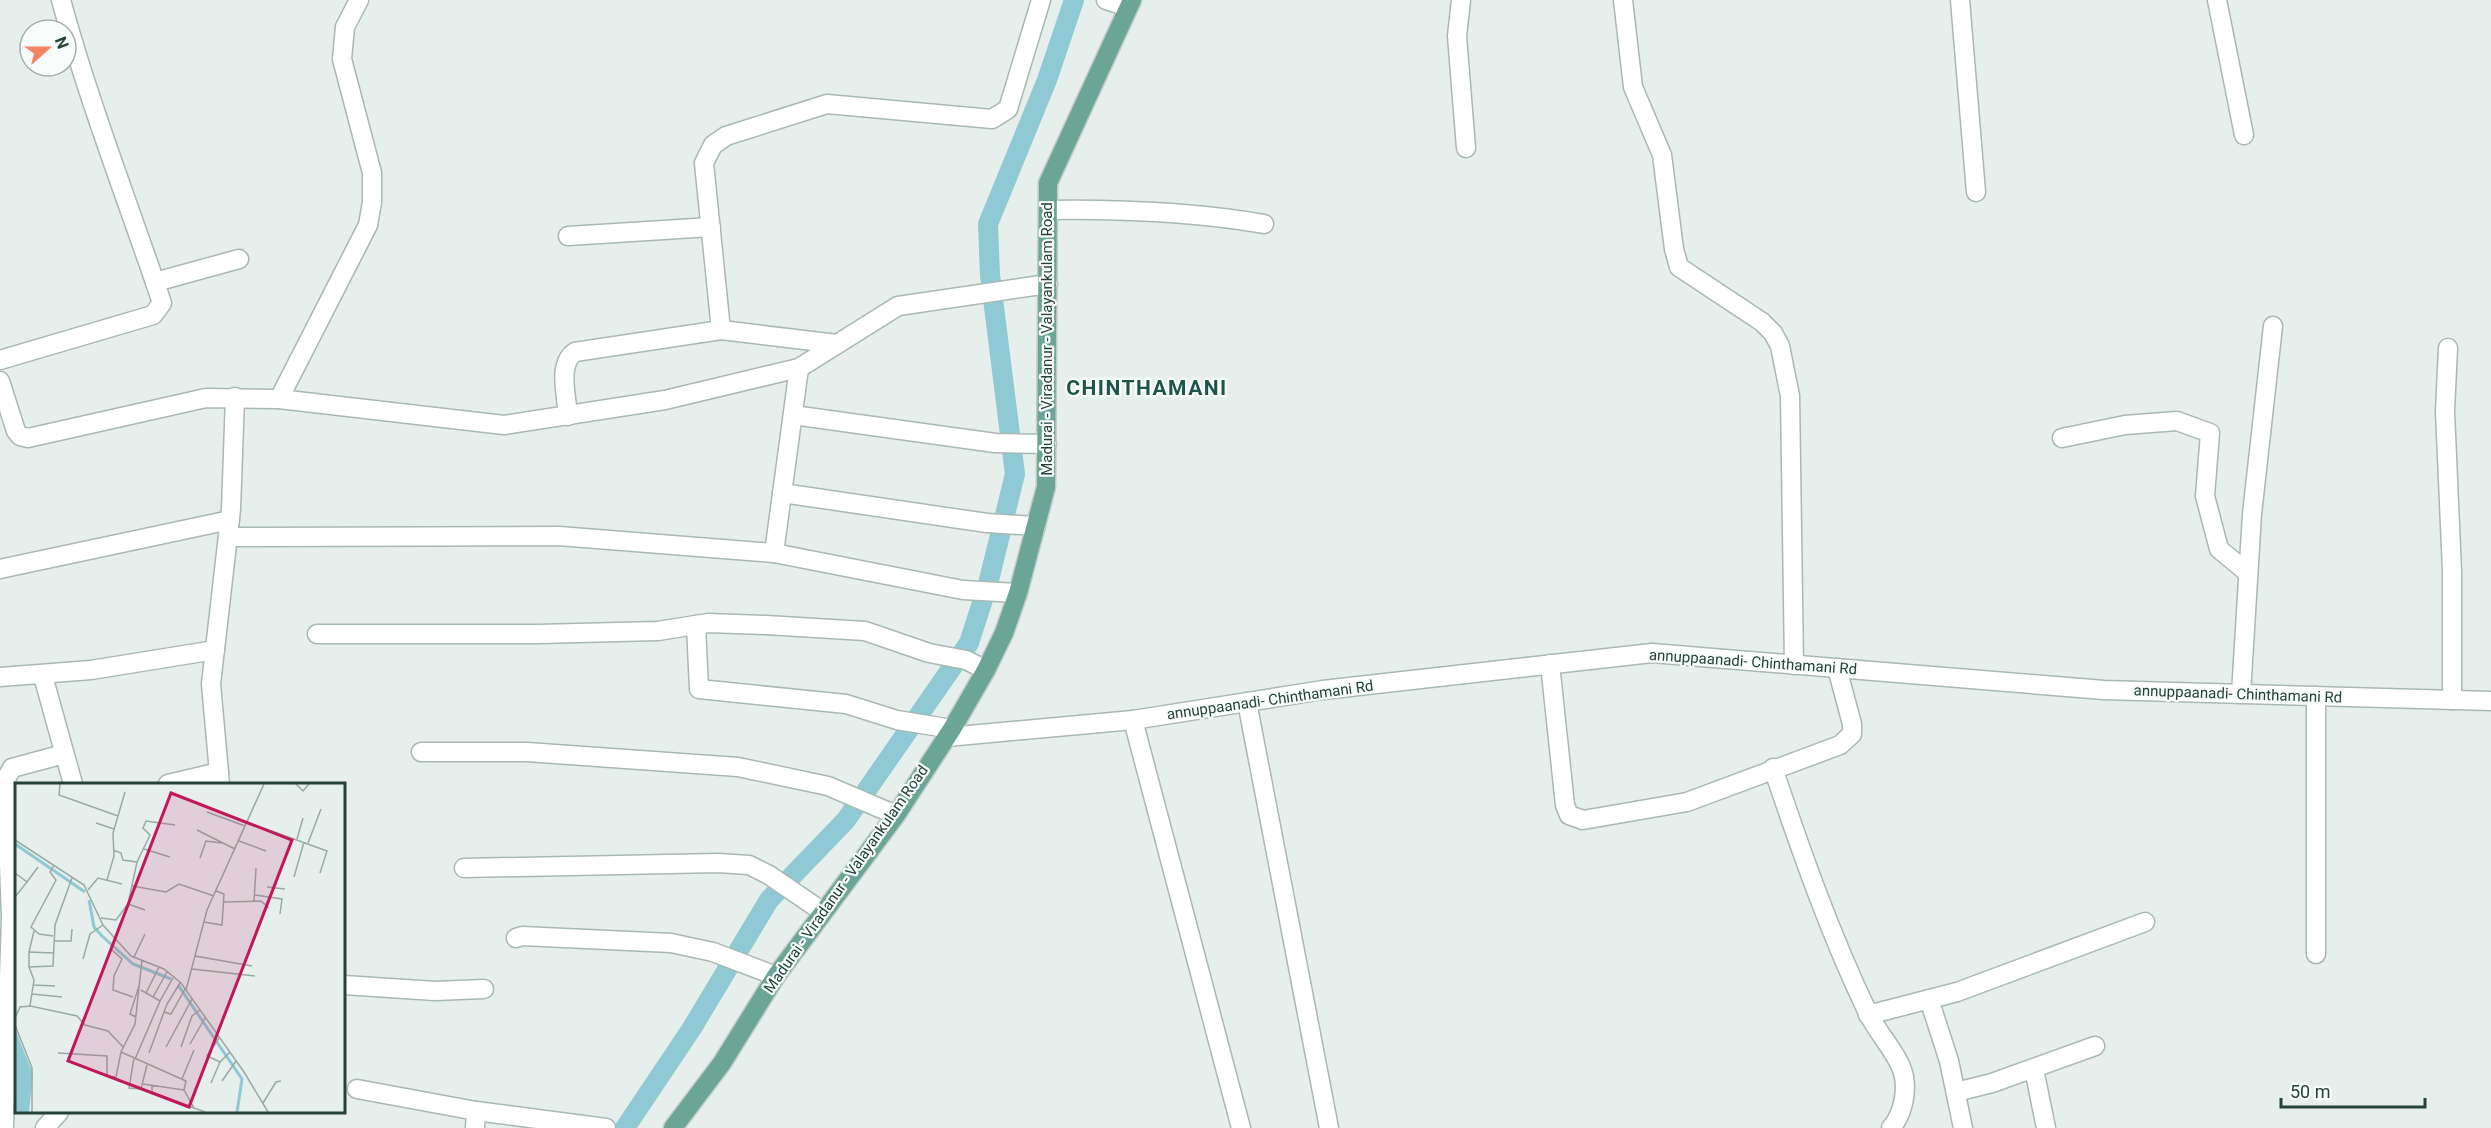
<svg xmlns="http://www.w3.org/2000/svg" width="2491" height="1128" font-family="Roboto,sans-serif">
<style>
.lines{fill:none;stroke-linecap:round;stroke-linejoin:round}
.canal{stroke:#8ec9d4;stroke-width:20}
.minor-casing{stroke:#a8b8b2;stroke-width:21}
.tertiary-casing{stroke:#a8b8b2;stroke-width:21}
.primary-casing{stroke:#c2cac8;stroke-width:21}
.minor{stroke:#fff;stroke-width:18}
.tertiary{stroke:#fff;stroke-width:18}
.primary{stroke:#6aa596;stroke-width:18}
.labels{text-anchor:middle;stroke-width:4.5;stroke-linejoin:round;paint-order:stroke}
.street-label{font-size:15px;fill:#24423a;stroke:#f7fbf9}
.district-label{font-size:21px;font-weight:bold;letter-spacing:1.5px;fill:#1f5548;stroke:#f7fbf9}
.inset-river{fill:none;stroke:#8ec9d4;stroke-width:3}
.inset-road{fill:none;stroke:#98aaa4;stroke-width:1.5}
.view{fill:#c2185b;fill-opacity:0.15;stroke:#c2185b;stroke-width:3}
.inset-edge{fill:none;stroke:#24423a;stroke-width:3}
</style>
<rect width="100%" height="100%" fill="#e6efeb"/>
<g class="lines">
<path class="canal" d="M 625,1128 L 692,1028 L 769,900 L 846,820 L 969,643 L 988,584 L 1015,474 L 990,275 L 988,224 L 1047,80 L 1074,0"/>
<g class="minor-casing">
<g id="minor">
<path d="M 1106,0 L 1128,7"/>
<path d="M 1461,0 L 1457,36 L 1466,148"/>
<path d="M 1623,0 L 1633,87 L 1662,155 L 1674,249 L 1679,267 L 1762,322 L 1773,333 L 1780,346 L 1790,396 L 1794,665"/>
<path d="M 1960,0 L 1976,192"/>
<path d="M 2217,0 L 2244,135"/>
<path d="M 1048,210 C 1120,209 1194,212 1264,224"/>
<path d="M 568,236 L 711,227"/>
<path d="M 155,282 L 239,259"/>
<path d="M 721,330 L 704,163 L 713,145 L 726,136 L 827,104 L 992,119 L 1008,109 L 1041,0"/>
<path d="M 2448,348 L 2445,411 L 2452,571 L 2452,700"/>
<path d="M 0,360 L 153,315 L 162,303 C 128,202 89,103 61,0"/>
<path d="M 799,368 L 774,553 L 963,590 L 1018,593"/>
<path d="M 0,381 L 16,431 L 20,436 L 28,438 L 206,398 L 279,399 L 504,425 L 665,400 L 799,368 L 898,306 L 1048,284"/>
<path d="M 279,399 L 368,225 L 372,202 L 372,173 L 342,59 L 345,27 L 359,0"/>
<path d="M 793,415 L 995,443 L 1047,444"/>
<path d="M 568,416 C 567,397 557,364 575,352 L 721,330 L 837,344"/>
<path d="M 2062,438 L 2125,425 L 2177,421 L 2210,433 L 2205,496 L 2219,549 L 2248,573"/>
<path d="M 782,493 L 987,523 L 1036,526"/>
<path d="M 228,537 L 559,536 L 774,553"/>
<path d="M 0,569 L 230,520"/>
<path d="M 696,625 L 699,689 L 846,704 L 897,720 L 952,729"/>
<path d="M 317,634 L 538,634 L 658,631 L 708,623 L 766,625 L 865,631 L 929,653 L 966,660 L 986,670"/>
<path d="M 1550,664 L 1565,805 L 1569,815 L 1583,820 L 1687,802 L 1840,745 L 1852,734 L 1852,724 L 1837,668"/>
<path d="M 43,676 L 73,784"/>
<path d="M 0,677 L 91,670 L 215,650"/>
<path d="M 2241,694 L 2252,514 L 2273,326"/>
<path d="M 2316,696 L 2316,954"/>
<path d="M 1247,702 L 1329,1128"/>
<path d="M 1133,720 L 1241,1128"/>
<path d="M 421,752 L 527,752 L 738,767 L 828,786 L 896,815"/>
<path d="M 1773,768 C 1801,851 1830,934 1868,1013 C 1877,1032 1893,1048 1901,1067 C 1909,1086 1904,1113 1891,1128"/>
<path d="M 168,784 L 219,772"/>
<path d="M 220,784 L 211,684 L 231,509 L 235,397"/>
<path d="M 464,868 L 718,863 L 749,865 L 769,875 L 823,912"/>
<path d="M 516,938 L 522,936 L 671,943 L 713,952 L 776,976"/>
<path d="M 344,985 L 435,991 L 484,989"/>
<path d="M 1929,999 L 1949,1061 L 1963,1128"/>
<path d="M 1868,1015 L 1957,992 L 2145,922"/>
<path d="M 2034,1069 L 2046,1128"/>
<path d="M 357,1089 L 476,1111"/>
<path d="M 1956,1092 L 1992,1083 L 2095,1046"/>
<path d="M 4,1128 L 11,918 L 6,779 L 12,768 L 64,754"/>
<path d="M 45,1128 L 59,1112"/>
<path d="M 475,1128 L 476,1111 L 606,1128"/>
</g>
</g>
<g class="tertiary-casing">
<path id="tertiary" d="M 947,737 L 1133,720 L 1323,690 L 1652,653 L 2104,690 L 2491,701"/>
</g>
<g class="primary-casing">
<path id="primary" d="M 673,1128 L 722,1063 L 776,976 L 896,815 L 952,729 L 986,670 L 1004,633 L 1018,593 L 1046,487 L 1048,183 L 1132,0"/>
</g>
<use href="#minor" class="minor"/>
<use href="#tertiary" class="tertiary"/>
<use href="#primary" class="primary"/>
</g>
<g class="labels">
<g class="street-label">
<text transform="translate(1047 339) rotate(-90)" y="5">Madurai - Viradanur - Valayankulam Road</text>
<text transform="translate(1753 662) rotate(4)" y="5">annuppaanadi- Chinthamani Rd</text>
<text transform="translate(2238 694) rotate(2)" y="5">annuppaanadi- Chinthamani Rd</text>
<text transform="translate(1270 700) rotate(-8)" y="5">annuppaanadi- Chinthamani Rd</text>
<text transform="translate(846 879) rotate(-55)" y="5">Madurai - Viradanur - Valayankulam Road</text>
</g>
<g class="district-label">
<text x="1147" y="395">CHINTHAMANI</text>
</g>
</g>
<g transform="translate(15 783)">
<rect width="330" height="330" fill="#e6efeb"/>
<path d="M 0,246 L 18,291 L 14,329 L 0,329 Z" fill="#8ec9d4"/>
<path class="inset-river" d="M 0,61 L 70,109M 74,117 L 79,144 L 87,153 L 118,181 L 156,196M 163,202 L 227,296 L 222,329"/>
<path class="inset-road" d="M 45,1 L 44,12 L 103,33M 281,1 L 288,8 L 294,1M 192,29 L 230,43M 232,39 L 312,68 L 305,90M 81,40 L 99,46M 182,47 L 220,66M 282,56 L 288,35M 0,57 L 69,102 L 88,142 L 116,173 L 149,186 L 166,200 L 229,289 L 253,329M 224,58 L 251,68M 293,60 L 306,26M 129,66 L 155,74M 98,67 L 106,70 L 108,77 L 122,79M 185,75 L 191,58 L 207,60M 0,90 L 12,99 L 0,114M 279,94 L 289,59M 57,95 L 40,142 L 38,183 L 14,184 L 19,197 L 15,223 L 62,233 L 70,242 L 93,248 L 108,264M 92,97 L 99,73 L 98,50 L 110,9M 12,99 L 23,84M 117,103 L 151,109 L 164,101 L 199,113M 252,104 L 270,106M 73,107 L 83,95 L 107,101M 240,112 L 267,116 L 265,131M 209,119 L 246,118 L 254,125M 239,119 L 241,85M 113,121 L 130,127M 86,135 L 101,137 L 113,121 L 122,79 L 135,52 L 128,45 L 131,38 L 160,42M 189,139 L 207,142 L 209,111 L 201,108M 38,153 L 24,151 L 16,144 L 41,97 L 35,89 L 39,82M 100,157 L 96,166 L 107,176 L 99,193 L 98,207 L 118,214M 39,158 L 56,158 L 57,146M 14,169 L 19,148M 180,173 L 237,183M 119,174 L 130,151M 68,176 L 75,151 L 88,142M 14,184 L 14,169 L 39,170M 177,186 L 240,193M 19,202 L 40,203M 126,207 L 145,218 L 159,193M 171,207 L 192,127 L 249,1M 131,210 L 144,184M 17,211 L 47,214M 138,214 L 152,189M 149,229 L 156,231 L 170,206M 121,234 L 115,231 L 124,203M 0,235 L 5,224 L 16,223M 0,242 L 17,285 L 17,329M 204,255 L 192,273 L 205,279 L 215,269M 175,261 L 190,235M 151,264 L 177,216M 166,264 L 177,233 L 185,227M 106,269 L 171,298 L 169,307 L 179,325 L 190,329M 43,270 L 92,273 L 92,293 L 101,294 L 106,269 L 120,241 L 127,177M 134,270 L 152,221 L 165,200M 119,275 L 114,305 L 126,306 L 132,282M 120,276 L 145,218M 167,296 L 179,267M 207,298 L 221,278M 196,300 L 205,279M 128,301 L 169,307M 137,302 L 137,309 L 179,325M 248,320 L 261,299 L 266,298"/>
<path class="view" d="M 156,10 L 277,57 L 174,324 L 53,278 Z"/>
<rect width="330" height="330" class="inset-edge"/>
</g>
<g transform="translate(48 48) rotate(69)"><circle r="28" fill="#f7fbf9" stroke="#a3b1ad" stroke-width="1.5"/>
<path d="M0-4.5L10 22L0 15L-10 22Z" fill="#f4845f"/>
<text y="-9" font-size="16" font-weight="bold" text-anchor="middle" fill="#24423a">N</text>
</g>
<path d="M2281 1098v9h144v-9" fill="none" stroke="#24423a" stroke-width="3"/>
<text x="2290" y="1098" font-size="18" fill="#24423a" stroke="#f7fbf9" stroke-width="4.5" paint-order="stroke">50 m</text>
</svg>
